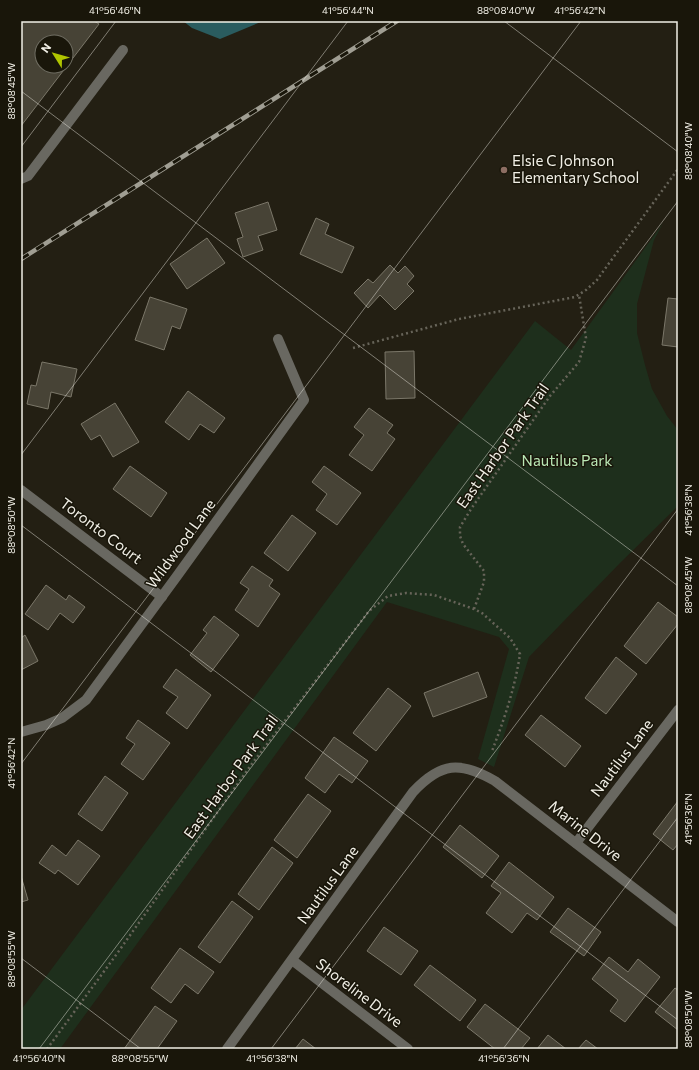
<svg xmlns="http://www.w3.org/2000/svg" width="699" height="1070" font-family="Commissioner,sans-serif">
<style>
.green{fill:#1e2f1c}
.water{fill:#2a5c5f}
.building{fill:#474336;stroke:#7b7769;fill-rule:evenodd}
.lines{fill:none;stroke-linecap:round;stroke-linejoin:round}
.path{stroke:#676459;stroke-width:2.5;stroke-dasharray:2 3;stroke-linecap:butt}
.minor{stroke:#696861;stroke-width:10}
.rail-casing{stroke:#a09e93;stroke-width:4.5}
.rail{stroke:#19160a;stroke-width:3;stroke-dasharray:9;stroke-linecap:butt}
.ticks{fill:none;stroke:#f1efe6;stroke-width:1;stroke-opacity:0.45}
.education-dot{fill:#8d6e63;stroke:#19160a;stroke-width:1.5}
.labels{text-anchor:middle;stroke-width:3;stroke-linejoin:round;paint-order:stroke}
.poi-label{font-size:15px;fill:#f1efe6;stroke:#19160a;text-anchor:start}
.street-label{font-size:15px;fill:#f1efe6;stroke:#19160a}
.park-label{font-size:15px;fill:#bae8b5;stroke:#19160a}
.neatline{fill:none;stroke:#f1efe6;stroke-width:1.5}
.ticks-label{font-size:10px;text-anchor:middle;fill:#f1efe6}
</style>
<rect width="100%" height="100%" fill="#231f13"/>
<path class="green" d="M 663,223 L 654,240 L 637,304 L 637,333 L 645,365 L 652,389 L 667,416 L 678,430 L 678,506 L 620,563 L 529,657 L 494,767 L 478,759 L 509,649 L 499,637 L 387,602 L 60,1049 L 21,1049 L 21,1010 L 535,321 L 571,350 Z"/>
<path class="water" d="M 183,21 L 263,21 L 220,39 L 192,28 Z"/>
<g class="building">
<path d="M 21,21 L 94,21 L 99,24 L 21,126 ZM 42,42 L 66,42 L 66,66 L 42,66 Z"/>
<path d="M 268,202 L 277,230 L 258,236 L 263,250 L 243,257 L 237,239 L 243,237 L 235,213 Z"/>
<path d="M 316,218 L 329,224 L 325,234 L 354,247 L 342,273 L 300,254 Z"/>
<path d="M 207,238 L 225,263 L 187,289 L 170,264 Z"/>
<path d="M 390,265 L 398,273 L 405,266 L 414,276 L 407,284 L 414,291 L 395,310 L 380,295 L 368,308 L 354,293 L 368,279 L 373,283 Z"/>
<path d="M 150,297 L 187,309 L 180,329 L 172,326 L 164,350 L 135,340 Z"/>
<path d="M 668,298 L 678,299 L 678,347 L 662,345 Z"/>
<path d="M 414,351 L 415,398 L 386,399 L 385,352 Z"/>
<path d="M 42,362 L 77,369 L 71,397 L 51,392 L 48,409 L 27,404 L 31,385 L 36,386 Z"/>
<path d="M 188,391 L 225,418 L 214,433 L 200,424 L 189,440 L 165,422 Z"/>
<path d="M 115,403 L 139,442 L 113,457 L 100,435 L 91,440 L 81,424 Z"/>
<path d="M 369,408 L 393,425 L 387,433 L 395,439 L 372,471 L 349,455 L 364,435 L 354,427 Z"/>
<path d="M 130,466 L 167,493 L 151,517 L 113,489 Z"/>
<path d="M 324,466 L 361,493 L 337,525 L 316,510 L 327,494 L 312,482 Z"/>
<path d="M 292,515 L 316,533 L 288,571 L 264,553 Z"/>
<path d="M 252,566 L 273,580 L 269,586 L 280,594 L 258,627 L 235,610 L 249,589 L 240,583 Z"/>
<path d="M 46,585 L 66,600 L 69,595 L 85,607 L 73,623 L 60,613 L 48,630 L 25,614 Z"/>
<path d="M 658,602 L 678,617 L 678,624 L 646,664 L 624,646 Z"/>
<path d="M 214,616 L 239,635 L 211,672 L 190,655 L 207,633 L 203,630 Z"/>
<path d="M 25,635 L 38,661 L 21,670 L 21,638 Z"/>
<path d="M 616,657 L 637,674 L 606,714 L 585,698 Z"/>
<path d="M 176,669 L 211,695 L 187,729 L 166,713 L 178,697 L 163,687 Z"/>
<path d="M 478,672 L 487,697 L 433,717 L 424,693 Z"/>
<path d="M 388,688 L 411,706 L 376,751 L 353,733 Z"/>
<path d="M 541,715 L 581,746 L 565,767 L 525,735 Z"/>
<path d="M 138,720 L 170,743 L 143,780 L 121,764 L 135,744 L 126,738 Z"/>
<path d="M 334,737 L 368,761 L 352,783 L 339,774 L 325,793 L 305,778 Z"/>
<path d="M 105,776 L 128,793 L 102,831 L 78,814 Z"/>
<path d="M 308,794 L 331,811 L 297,858 L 274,840 Z"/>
<path d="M 678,801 L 678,844 L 673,850 L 653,834 Z"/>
<path d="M 460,825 L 499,856 L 482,878 L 443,847 Z"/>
<path d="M 78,840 L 100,856 L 78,885 L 58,870 L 55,874 L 39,863 L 52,845 L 66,856 Z"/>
<path d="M 272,847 L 293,863 L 259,910 L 238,894 Z"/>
<path d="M 509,862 L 554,897 L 537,920 L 527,913 L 512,933 L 486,913 L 501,893 L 491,886 Z"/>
<path d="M 21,876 L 28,900 L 21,902 Z"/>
<path d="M 232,901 L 253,917 L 220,963 L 198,947 Z"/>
<path d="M 568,908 L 601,932 L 584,956 L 550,932 Z"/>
<path d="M 384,927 L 418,951 L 401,975 L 367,951 Z"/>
<path d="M 180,948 L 214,972 L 198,994 L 185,984 L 171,1003 L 151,988 Z"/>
<path d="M 609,957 L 628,972 L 638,959 L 660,977 L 625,1022 L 610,1011 L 618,1000 L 592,979 Z"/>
<path d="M 430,965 L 476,1000 L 460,1021 L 414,985 Z"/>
<path d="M 675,988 L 678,990 L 678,1030 L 655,1012 Z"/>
<path d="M 485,1004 L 530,1038 L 521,1049 L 495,1049 L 467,1027 Z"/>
<path d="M 155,1006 L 177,1021 L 157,1049 L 124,1049 Z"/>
<path d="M 548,1035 L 566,1049 L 537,1049 Z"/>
<path d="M 303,1039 L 316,1049 L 295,1049 Z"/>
<path d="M 586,1040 L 598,1049 L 578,1049 Z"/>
</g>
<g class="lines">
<g class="path">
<path d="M 353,348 L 459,319 L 575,297 L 586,290 L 597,280 L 607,266 L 678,169"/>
<path d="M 474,609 L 484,582 L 484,571 L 463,544 L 460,536 L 460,527 L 471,509 L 550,396 L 579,362 L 586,338 L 579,295"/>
<path d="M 47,1049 L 116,955 L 251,765 L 369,611 L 388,596 L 406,593 L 434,595 L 474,609 L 482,613 L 510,638 L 520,654 C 515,688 504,720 492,751"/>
</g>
<g class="minor">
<path d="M 21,179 L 28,176 L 123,50"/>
<path d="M 21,490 L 162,597"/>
<path d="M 21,732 L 46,725 L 62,718 L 86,700 L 177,576 L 304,400 L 278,339"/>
<path d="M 576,843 L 678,710"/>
<path d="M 292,960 L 408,1049"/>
<path d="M 227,1049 L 413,792 C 441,762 460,761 495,781 L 678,922"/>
</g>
<g class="rail-casing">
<path id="rail" d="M 21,259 L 397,21"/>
</g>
<use href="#rail" class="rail"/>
</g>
<path class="ticks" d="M 504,21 L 678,152M 21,91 L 678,586M 21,147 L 116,21M 21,455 L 348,21M 21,525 L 678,1020M 21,764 L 581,21M 21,958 L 141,1049M 39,1049 L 678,201M 271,1049 L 678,509M 503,1049 L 678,817"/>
<circle class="education-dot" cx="504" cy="170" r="4"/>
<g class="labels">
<g class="poi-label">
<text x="512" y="166">Elsie C Johnson<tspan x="512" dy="17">Elementary School</tspan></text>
</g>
<g class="street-label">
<text transform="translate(503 446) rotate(-55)" y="5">East Harbor Park Trail</text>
<text transform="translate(101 531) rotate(37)" y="5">Toronto Court</text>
<text transform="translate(181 544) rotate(-54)" y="5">Wildwood Lane</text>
<text transform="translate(622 758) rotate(-53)" y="5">Nautilus Lane</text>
<text transform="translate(231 777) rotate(-54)" y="5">East Harbor Park Trail</text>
<text transform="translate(585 831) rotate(38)" y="5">Marine Drive</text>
<text transform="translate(328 885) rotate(-54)" y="5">Nautilus Lane</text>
<text transform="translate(359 993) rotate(37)" y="5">Shoreline Drive</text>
</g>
<g class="park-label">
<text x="567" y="466">Nautilus Park</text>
</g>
</g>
<rect width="699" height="1070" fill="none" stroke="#19160a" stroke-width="44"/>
<g transform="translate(54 54) rotate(307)"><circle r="19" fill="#19160a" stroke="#6f6d62"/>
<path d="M0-3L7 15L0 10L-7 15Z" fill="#b0c500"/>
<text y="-6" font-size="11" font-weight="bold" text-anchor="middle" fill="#f1efe6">N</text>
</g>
<rect x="22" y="22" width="655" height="1026" class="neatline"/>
<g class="ticks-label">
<text x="115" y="14">41°56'46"N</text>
<text x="348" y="14">41°56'44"N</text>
<text x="506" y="14">88°08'40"W</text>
<text x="580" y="14">41°56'42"N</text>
<text transform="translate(11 91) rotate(-90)" y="4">88°08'45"W</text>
<text transform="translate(688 151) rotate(-90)" y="4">88°08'40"W</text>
<text transform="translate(688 510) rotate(-90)" y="4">41°56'38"N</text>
<text transform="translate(11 525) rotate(-90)" y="4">88°08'50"W</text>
<text transform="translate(688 585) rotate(-90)" y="4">88°08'45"W</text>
<text transform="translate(11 763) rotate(-90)" y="4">41°56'42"N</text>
<text transform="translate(688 819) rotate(-90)" y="4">41°56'36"N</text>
<text transform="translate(11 959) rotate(-90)" y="4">88°08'55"W</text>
<text transform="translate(688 1019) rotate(-90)" y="4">88°08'50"W</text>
<text x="39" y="1062">41°56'40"N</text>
<text x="140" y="1062">88°08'55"W</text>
<text x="272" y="1062">41°56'38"N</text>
<text x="504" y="1062">41°56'36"N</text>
</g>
</svg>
